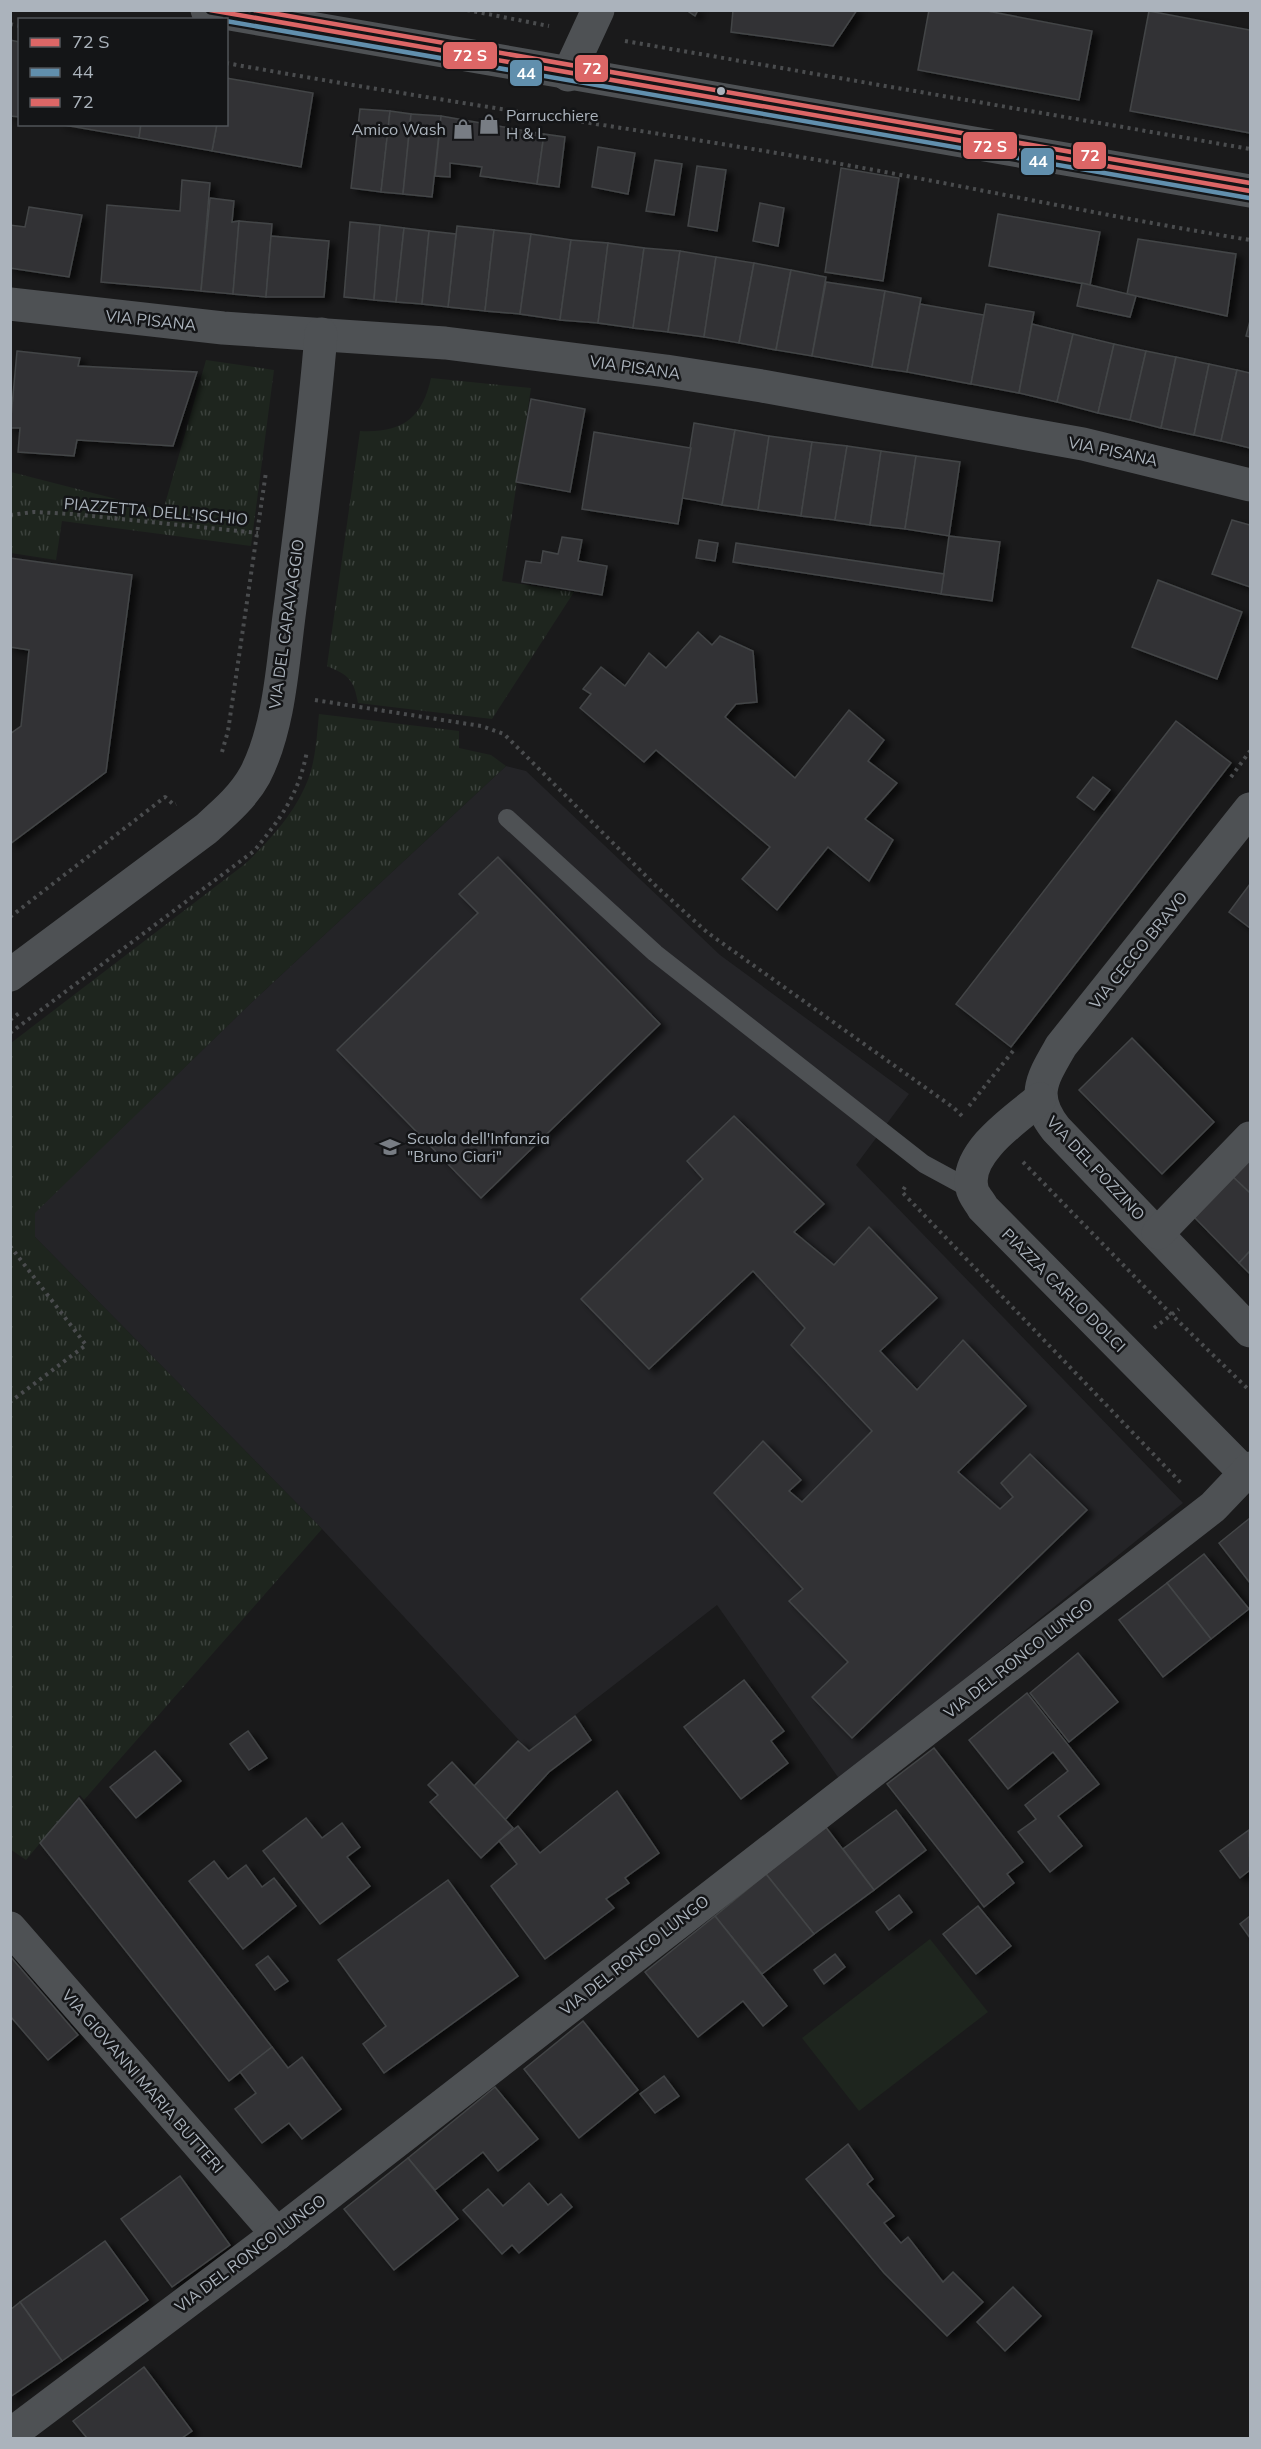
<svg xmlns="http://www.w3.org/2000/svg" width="1261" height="2449" font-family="Mulish,sans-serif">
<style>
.built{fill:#242427}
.grass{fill:#1e251e}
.park{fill:url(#park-tufts)}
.building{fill:#333335;stroke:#434547;stroke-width:1.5;filter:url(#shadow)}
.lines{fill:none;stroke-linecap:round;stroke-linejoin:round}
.path{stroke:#4a4c4e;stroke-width:4;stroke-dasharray:3 4.5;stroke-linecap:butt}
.service{stroke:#4e5154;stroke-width:18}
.minor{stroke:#4e5154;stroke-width:33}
.tertiary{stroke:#4e5154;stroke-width:33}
.bus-1-casing{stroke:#141517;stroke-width:9}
.bus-2-casing{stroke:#141517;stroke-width:9}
.bus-3-casing{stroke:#141517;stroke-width:9}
.bus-1{stroke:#dc6666;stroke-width:4.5}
.bus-2{stroke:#618fad;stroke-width:4.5}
.bus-3{stroke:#dc6666;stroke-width:4.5}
.bus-dot{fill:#abb3bc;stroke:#141517;stroke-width:2}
.labels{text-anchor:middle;stroke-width:5;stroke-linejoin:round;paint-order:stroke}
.poi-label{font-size:16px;fill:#abb3bc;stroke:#141517;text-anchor:start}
.street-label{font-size:16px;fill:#abb3bc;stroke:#141517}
.line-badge{stroke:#141517;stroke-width:2}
.badge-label{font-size:16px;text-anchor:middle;font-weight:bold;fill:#fff}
</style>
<defs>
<pattern id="park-tufts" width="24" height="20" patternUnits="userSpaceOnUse" patternTransform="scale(1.5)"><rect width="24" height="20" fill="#1e251e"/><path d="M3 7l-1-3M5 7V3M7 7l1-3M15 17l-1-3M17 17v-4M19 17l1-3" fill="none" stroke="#3c423d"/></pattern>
<filter id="shadow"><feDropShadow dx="6" dy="4" stdDeviation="3" flood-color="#0009"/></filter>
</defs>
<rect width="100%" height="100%" fill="#1a1a1b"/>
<path class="built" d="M 506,766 L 526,771 L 720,955 L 909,1094 L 856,1165 L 1183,1503 L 840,1780 L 717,1605 L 529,1751 L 322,1529 L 35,1237 L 35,1212 L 251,1003 Z"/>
<path class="grass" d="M 930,1939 L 988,2012 L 859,2111 L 802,2038 Z"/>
<g class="park">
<path d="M 206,360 L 274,370 L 251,546 L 62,521 L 56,560 L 11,553 L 11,472 L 163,511 Z"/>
<path d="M 431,378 L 531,388 L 502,581 L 574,592 L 492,719 L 358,703 C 354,679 348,675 327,666 L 360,431 C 402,433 422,419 431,378 Z"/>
<path d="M 319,714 L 459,731 L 459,748 L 491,755 L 506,766 L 251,1003 L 35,1213 L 35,1237 L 322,1529 L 84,1800 L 80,1795 L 26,1860 L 10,1849 L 11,1043 L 245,864 C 271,839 298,810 310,774 C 316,755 317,733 319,714 Z"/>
</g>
<g class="building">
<path d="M 686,10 L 698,10 L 695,16 Z"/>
<path d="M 733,10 L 857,10 L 833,46 L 731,32 Z"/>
<path d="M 929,10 L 982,10 L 1092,31 L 1079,100 L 918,70 Z"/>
<path d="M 1149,11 L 1250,30 L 1250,133 L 1130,111 Z"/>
<path d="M 10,40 L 20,42 L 20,117 L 10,116 Z"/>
<path d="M 226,78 L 313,93 L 301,167 L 212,151 L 217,124 L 226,124 Z"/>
<path d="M 360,109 L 390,111 L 381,192 L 351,188 Z"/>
<path d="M 390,111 L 411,114 L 403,194 L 381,192 Z"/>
<path d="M 411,114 L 441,116 L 432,197 L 403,194 Z"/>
<path d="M 441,116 L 544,134 L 537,184 L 480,176 L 482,167 L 450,163 L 450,177 L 435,176 Z"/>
<path d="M 58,124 L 141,124 L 139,138 Z"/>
<path d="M 141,124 L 217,124 L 212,151 L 139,138 Z"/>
<path d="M 544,134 L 565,137 L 559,187 L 537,184 Z"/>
<path d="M 598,147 L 635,153 L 628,194 L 592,187 Z"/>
<path d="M 655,160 L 682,164 L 674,215 L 646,211 Z"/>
<path d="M 697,166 L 726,170 L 717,231 L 688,226 Z"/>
<path d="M 841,168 L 899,178 L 883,281 L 825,272 Z"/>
<path d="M 182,180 L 210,183 L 201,291 L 101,282 L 107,205 L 180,211 Z"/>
<path d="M 210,198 L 234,201 L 232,222 L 239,221 L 233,294 L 201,291 Z"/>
<path d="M 760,203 L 784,208 L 778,246 L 753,241 Z"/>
<path d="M 29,207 L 82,215 L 69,277 L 10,268 L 10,225 L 25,227 Z"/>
<path d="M 998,214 L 1100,232 L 1090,285 L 989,266 Z"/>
<path d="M 239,221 L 272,224 L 266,297 L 233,294 Z"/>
<path d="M 350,222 L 380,225 L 374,300 L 344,297 Z"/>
<path d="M 380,225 L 404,228 L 396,302 L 374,300 Z"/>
<path d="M 457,226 L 494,230 L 485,311 L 448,307 Z"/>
<path d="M 404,228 L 429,231 L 422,304 L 396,302 Z"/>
<path d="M 494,230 L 531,234 L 520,314 L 485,311 Z"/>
<path d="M 429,231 L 456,234 L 448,307 L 422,304 Z"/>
<path d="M 531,234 L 571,240 L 560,320 L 520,314 Z"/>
<path d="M 271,236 L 329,241 L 324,297 L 266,297 Z"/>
<path d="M 1138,239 L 1236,254 L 1227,316 L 1127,294 Z"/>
<path d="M 571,240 L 608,243 L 598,323 L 560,320 Z"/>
<path d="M 608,243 L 644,248 L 633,328 L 598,323 Z"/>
<path d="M 644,248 L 680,251 L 668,332 L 633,328 Z"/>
<path d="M 680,251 L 716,257 L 704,337 L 668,332 Z"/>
<path d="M 716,257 L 754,263 L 739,343 L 704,337 Z"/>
<path d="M 754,263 L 791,270 L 776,350 L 739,343 Z"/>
<path d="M 791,270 L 826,277 L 812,356 L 776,350 Z"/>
<path d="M 826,282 L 885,291 L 872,367 L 812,356 Z"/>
<path d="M 1082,283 L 1136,296 L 1130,317 L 1077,306 Z"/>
<path d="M 885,291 L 921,298 L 907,372 L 872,367 Z"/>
<path d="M 920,304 L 984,315 L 971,384 L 907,372 Z"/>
<path d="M 986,304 L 1034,312 L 1019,393 L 971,384 Z"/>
<path d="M 1250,321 L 1250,337 L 1246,336 Z"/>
<path d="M 1032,324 L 1073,334 L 1057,402 L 1019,393 Z"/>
<path d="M 1073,334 L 1114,344 L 1098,413 L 1057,402 Z"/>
<path d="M 1114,344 L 1146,351 L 1130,420 L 1098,413 Z"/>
<path d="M 17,351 L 80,358 L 78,366 L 197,372 L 173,446 L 77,440 L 74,456 L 18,452 L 20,428 L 10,428 Z"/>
<path d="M 1146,351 L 1176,357 L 1161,428 L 1130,420 Z"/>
<path d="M 1176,357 L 1209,364 L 1194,435 L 1161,428 Z"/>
<path d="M 1209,364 L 1237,370 L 1221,441 L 1194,435 Z"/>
<path d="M 1237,370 L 1250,373 L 1250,448 L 1221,441 Z"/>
<path d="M 531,399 L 585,409 L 570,492 L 516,482 Z"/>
<path d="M 694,423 L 735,430 L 722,505 L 682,498 Z"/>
<path d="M 735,430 L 769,436 L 758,510 L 722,505 Z"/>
<path d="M 594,432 L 691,448 L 678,524 L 582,509 Z"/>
<path d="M 769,436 L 812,442 L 801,516 L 758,510 Z"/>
<path d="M 812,442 L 847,446 L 835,520 L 801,516 Z"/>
<path d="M 847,446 L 881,451 L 870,525 L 835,520 Z"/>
<path d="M 881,451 L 916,456 L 905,529 L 870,525 Z"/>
<path d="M 916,456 L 960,462 L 949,536 L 905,529 Z"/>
<path d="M 1232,520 L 1250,525 L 1250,587 L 1212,574 Z"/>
<path d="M 949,536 L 1000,542 L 992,601 L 941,594 Z"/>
<path d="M 562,537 L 582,540 L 578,561 L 607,566 L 602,595 L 522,582 L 526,561 L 541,563 L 543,551 L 558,554 Z"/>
<path d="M 699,540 L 718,543 L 715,561 L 696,558 Z"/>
<path d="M 736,543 L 944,574 L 941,594 L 733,562 Z"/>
<path d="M 10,558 L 132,575 L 106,772 L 10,844 L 10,734 L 21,726 L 29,650 L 10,647 Z"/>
<path d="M 1158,580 L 1242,612 L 1217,679 L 1132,647 Z"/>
<path d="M 698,632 L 712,645 L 720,636 L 753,651 L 757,702 L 736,704 L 725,717 L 795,778 L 849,710 L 884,740 L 868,761 L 897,783 L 865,819 L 893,840 L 869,881 L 828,847 L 777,910 L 742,879 L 770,847 L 656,750 L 644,762 L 580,708 L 591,694 L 583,689 L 601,667 L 625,686 L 649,653 L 666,668 Z"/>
<path d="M 1176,721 L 1231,763 L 1011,1047 L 956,1004 Z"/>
<path d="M 1093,777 L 1110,790 L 1094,810 L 1077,797 Z"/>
<path d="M 498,857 L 660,1024 L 481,1198 L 337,1050 L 478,913 L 459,894 Z"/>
<path d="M 1250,884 L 1250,928 L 1229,912 Z"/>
<path d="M 1132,1038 L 1214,1122 L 1162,1174 L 1079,1090 Z"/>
<path d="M 734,1116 L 824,1204 L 794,1232 L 834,1265 L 869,1227 L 937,1298 L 880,1351 L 917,1390 L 963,1340 L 1026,1406 L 958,1472 L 1000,1509 L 1013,1497 L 1001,1483 L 1030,1454 L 1087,1510 L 852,1738 L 812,1697 L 848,1662 L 789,1601 L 803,1589 L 714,1493 L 763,1441 L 801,1480 L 789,1491 L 802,1502 L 872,1431 L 791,1345 L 805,1328 L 753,1271 L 649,1369 L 581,1299 L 703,1179 L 687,1161 Z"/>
<path d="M 1250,1155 L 1250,1193 L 1231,1175 Z"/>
<path d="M 1231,1175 L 1250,1193 L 1250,1251 L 1239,1263 L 1194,1217 Z"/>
<path d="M 1250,1251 L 1250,1274 L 1239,1263 Z"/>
<path d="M 1250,1518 L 1250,1583 L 1219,1543 Z"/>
<path d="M 1204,1554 L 1249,1609 L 1211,1639 L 1167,1583 Z"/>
<path d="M 1167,1583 L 1211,1639 L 1163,1677 L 1119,1620 Z"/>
<path d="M 1078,1653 L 1118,1702 L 1069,1742 L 1030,1693 Z"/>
<path d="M 744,1680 L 784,1731 L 771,1741 L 788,1763 L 741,1799 L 684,1727 Z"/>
<path d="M 1027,1693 L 1099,1784 L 1058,1816 L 1082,1846 L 1050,1872 L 1018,1832 L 1036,1819 L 1025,1805 L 1068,1771 L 1053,1752 L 1008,1789 L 969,1740 Z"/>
<path d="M 575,1716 L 591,1740 L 549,1772 L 505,1820 L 474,1786 L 518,1741 L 529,1751 Z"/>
<path d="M 248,1731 L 267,1758 L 249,1770 L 230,1744 Z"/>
<path d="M 934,1748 L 1023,1862 L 1007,1874 L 1014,1883 L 984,1907 L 887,1784 Z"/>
<path d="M 155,1751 L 181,1781 L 136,1818 L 110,1787 Z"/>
<path d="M 452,1762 L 513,1828 L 481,1858 L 430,1802 L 438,1795 L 428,1785 Z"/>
<path d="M 617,1791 L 659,1853 L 625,1878 L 629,1883 L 606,1899 L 614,1908 L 545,1959 L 491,1886 L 517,1864 L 499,1841 L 518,1826 L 540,1853 Z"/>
<path d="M 79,1798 L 272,2047 L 229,2081 L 40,1843 Z"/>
<path d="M 896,1810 L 926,1850 L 874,1890 L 843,1849 Z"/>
<path d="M 306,1818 L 322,1838 L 342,1823 L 360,1847 L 347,1857 L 370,1886 L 320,1924 L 263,1851 Z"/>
<path d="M 825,1826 L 874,1890 L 814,1934 L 766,1874 Z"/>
<path d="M 1249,1830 L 1250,1870 L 1240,1878 L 1220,1851 Z"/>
<path d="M 214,1861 L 228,1879 L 246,1865 L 262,1887 L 274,1878 L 296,1906 L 243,1949 L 189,1881 Z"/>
<path d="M 766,1874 L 814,1934 L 762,1974 L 715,1916 Z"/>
<path d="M 448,1880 L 518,1976 L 384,2073 L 363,2044 L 386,2026 L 338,1960 Z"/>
<path d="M 899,1895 L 912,1912 L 889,1930 L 876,1912 Z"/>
<path d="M 978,1906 L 1011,1946 L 976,1974 L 943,1934 Z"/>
<path d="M 715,1916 L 787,2006 L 763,2026 L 743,2001 L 698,2037 L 645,1972 Z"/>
<path d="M 1250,1916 L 1250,1938 L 1240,1924 Z"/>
<path d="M 835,1954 L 845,1967 L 824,1984 L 814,1970 Z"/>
<path d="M 10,1956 L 78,2035 L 48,2060 L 10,2016 Z"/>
<path d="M 268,1956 L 288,1981 L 275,1990 L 256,1965 Z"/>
<path d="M 583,2021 L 638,2090 L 579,2138 L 524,2069 Z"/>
<path d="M 272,2047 L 288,2068 L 302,2057 L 341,2109 L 302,2139 L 289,2123 L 262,2143 L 235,2109 L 256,2093 L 240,2072 Z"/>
<path d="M 664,2076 L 679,2096 L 655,2113 L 640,2094 Z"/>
<path d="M 495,2087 L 538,2139 L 498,2171 L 483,2152 L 435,2190 L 408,2158 Z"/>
<path d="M 848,2144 L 873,2179 L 867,2184 L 894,2216 L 884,2223 L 901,2243 L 908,2237 L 943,2282 L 953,2272 L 983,2302 L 947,2336 L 884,2273 L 806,2179 Z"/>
<path d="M 408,2158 L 458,2219 L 394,2270 L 344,2209 Z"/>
<path d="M 180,2176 L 230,2245 L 172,2287 L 121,2219 Z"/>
<path d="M 529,2183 L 548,2205 L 561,2194 L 572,2207 L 519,2253 L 512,2245 L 502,2254 L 463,2210 L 488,2189 L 503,2206 Z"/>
<path d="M 105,2241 L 148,2300 L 62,2361 L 20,2302 Z"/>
<path d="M 1013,2287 L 1041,2316 L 1005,2351 L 977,2322 Z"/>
<path d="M 20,2302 L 62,2361 L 10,2397 L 10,2310 Z"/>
<path d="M 144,2367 L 192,2431 L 182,2438 L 87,2438 L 73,2421 Z"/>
</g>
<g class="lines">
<g class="path">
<path d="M 467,10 L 549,26"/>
<path d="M 10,24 L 20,26"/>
<path d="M 625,41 L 1250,149"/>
<path d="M 226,63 C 425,99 625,127 824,161 C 967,186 1108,217 1250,240"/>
<path d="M 10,515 L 34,512 L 72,514 L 258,533"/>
<path d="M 315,700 L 481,726 L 504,734 L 658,888 L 708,933 L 954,1108 L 962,1116"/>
<path d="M 222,752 L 228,731 L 266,472"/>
<path d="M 1231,777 L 1250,751"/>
<path d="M 10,917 L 165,797 L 174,805 L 176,804"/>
<path d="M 10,1020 L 22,1011"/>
<path d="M 10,1033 L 254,851 C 281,818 299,794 307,751"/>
<path d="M 969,1106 L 1013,1051"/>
<path d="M 1023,1162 L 1171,1314 L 1250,1391"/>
<path d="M 905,1187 L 902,1192 L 1183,1485"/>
<path d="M 10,1246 L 86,1345 L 10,1402"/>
<path d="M 1154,1328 L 1179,1309"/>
</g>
<path class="service" d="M 507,818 L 655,953 L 924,1164 L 972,1190"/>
<g class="minor">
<path d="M 568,75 L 598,10"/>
<path d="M 10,304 L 223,328 L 445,343 L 666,371 L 762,386 L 1083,444 L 1250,485"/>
<path d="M 1250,809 L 1061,1046 C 1042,1079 1030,1096 1056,1129 L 1250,1331"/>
<path d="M 10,975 L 206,829 C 224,813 243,797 255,775 C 281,725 283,656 291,601 C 302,512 314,423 321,334"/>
<path d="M 1040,1099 C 1017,1118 964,1153 972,1188 C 973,1195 980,1202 983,1208 L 1245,1473"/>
<path d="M 1158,1233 L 1250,1138"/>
<path d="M 10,1928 L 277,2234"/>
<path d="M 10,2435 L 277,2234 L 1213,1507 L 1250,1468"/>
</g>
<path class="tertiary" d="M 207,10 L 1250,191"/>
<g class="bus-1-casing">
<path id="bus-1" d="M 210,10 L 1250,191"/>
</g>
<g class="bus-2-casing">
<path id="bus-2" d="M 226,21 L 1249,198"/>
</g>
<g class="bus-3-casing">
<path id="bus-3" d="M 254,10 L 1250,183"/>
</g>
<use href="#bus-1" class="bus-1"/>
<use href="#bus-2" class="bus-2"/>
<use href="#bus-3" class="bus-3"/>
</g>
<defs>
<g id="shop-bare" transform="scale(1.62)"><path d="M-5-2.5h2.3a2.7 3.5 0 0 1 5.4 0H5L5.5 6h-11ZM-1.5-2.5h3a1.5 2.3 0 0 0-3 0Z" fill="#787d84" stroke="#141517" stroke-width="2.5" paint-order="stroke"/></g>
<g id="school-bare" transform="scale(1.62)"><path d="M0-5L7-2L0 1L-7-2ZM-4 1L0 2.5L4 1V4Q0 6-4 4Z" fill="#787d84" stroke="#141517" stroke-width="2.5" paint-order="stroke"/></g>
</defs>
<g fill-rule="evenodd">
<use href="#shop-bare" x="489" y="124"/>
<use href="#shop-bare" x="463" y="129"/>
<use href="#school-bare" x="390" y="1147"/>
</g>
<circle class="bus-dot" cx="721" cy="91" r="5"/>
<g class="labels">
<g class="poi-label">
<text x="506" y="121">Parrucchiere<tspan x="506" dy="18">H &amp; L</tspan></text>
<text x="446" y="135" text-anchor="end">Amico Wash</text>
<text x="407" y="1144">Scuola dell'Infanzia<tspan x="407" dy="18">"Bruno Ciari"</tspan></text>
</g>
<g class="street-label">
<text transform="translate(151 320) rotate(6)" y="6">VIA PISANA</text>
<text transform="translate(635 367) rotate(8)" y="6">VIA PISANA</text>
<text transform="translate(1113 451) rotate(12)" y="6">VIA PISANA</text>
<text transform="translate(156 511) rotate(5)" y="6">PIAZZETTA DELL'ISCHIO</text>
<text transform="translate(286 624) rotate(-82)" y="6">VIA DEL CARAVAGGIO</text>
<text transform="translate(1138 950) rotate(-51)" y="6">VIA CECCO BRAVO</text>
<text transform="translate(1096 1168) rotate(47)" y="6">VIA DEL POZZINO</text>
<text transform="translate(1064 1290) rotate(45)" y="6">PIAZZA CARLO DOLCI</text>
<text transform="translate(1018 1658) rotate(-38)" y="6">VIA DEL RONCO LUNGO</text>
<text transform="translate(634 1955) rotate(-38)" y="6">VIA DEL RONCO LUNGO</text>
<text transform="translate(143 2081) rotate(49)" y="6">VIA GIOVANNI MARIA BUTTERI</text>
<text transform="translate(250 2253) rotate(-37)" y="6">VIA DEL RONCO LUNGO</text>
</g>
</g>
<g class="line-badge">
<rect x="442" y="41" width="56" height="29" rx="6" fill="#dc6666"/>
<rect x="574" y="54" width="35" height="29" rx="6" fill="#dc6666"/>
<rect x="509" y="59" width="34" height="28" rx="6" fill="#618fad"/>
<rect x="962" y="131" width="56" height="29" rx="6" fill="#dc6666"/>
<rect x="1072" y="141" width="35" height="29" rx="6" fill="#dc6666"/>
<rect x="1020" y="147" width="35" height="29" rx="6" fill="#618fad"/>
</g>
<g class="badge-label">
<text x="470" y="61">72 S</text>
<text x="592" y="74">72</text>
<text x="526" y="79">44</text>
<text x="990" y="152">72 S</text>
<text x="1090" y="161">72</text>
<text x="1038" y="167">44</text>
</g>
<rect width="1261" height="2449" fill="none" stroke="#abb3bc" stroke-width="24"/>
<rect x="18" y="18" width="210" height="108" fill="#141517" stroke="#505459" stroke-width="1.5"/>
<rect x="30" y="38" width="30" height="9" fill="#dc6666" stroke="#505459" stroke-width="1.5"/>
<text x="72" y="48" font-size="18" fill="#abb3bc">72 S</text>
<rect x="30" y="68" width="30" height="9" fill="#618fad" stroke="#505459" stroke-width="1.5"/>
<text x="72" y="78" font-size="18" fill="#abb3bc">44</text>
<rect x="30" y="98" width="30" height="9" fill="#dc6666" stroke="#505459" stroke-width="1.5"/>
<text x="72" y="108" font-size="18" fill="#abb3bc">72</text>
</svg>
